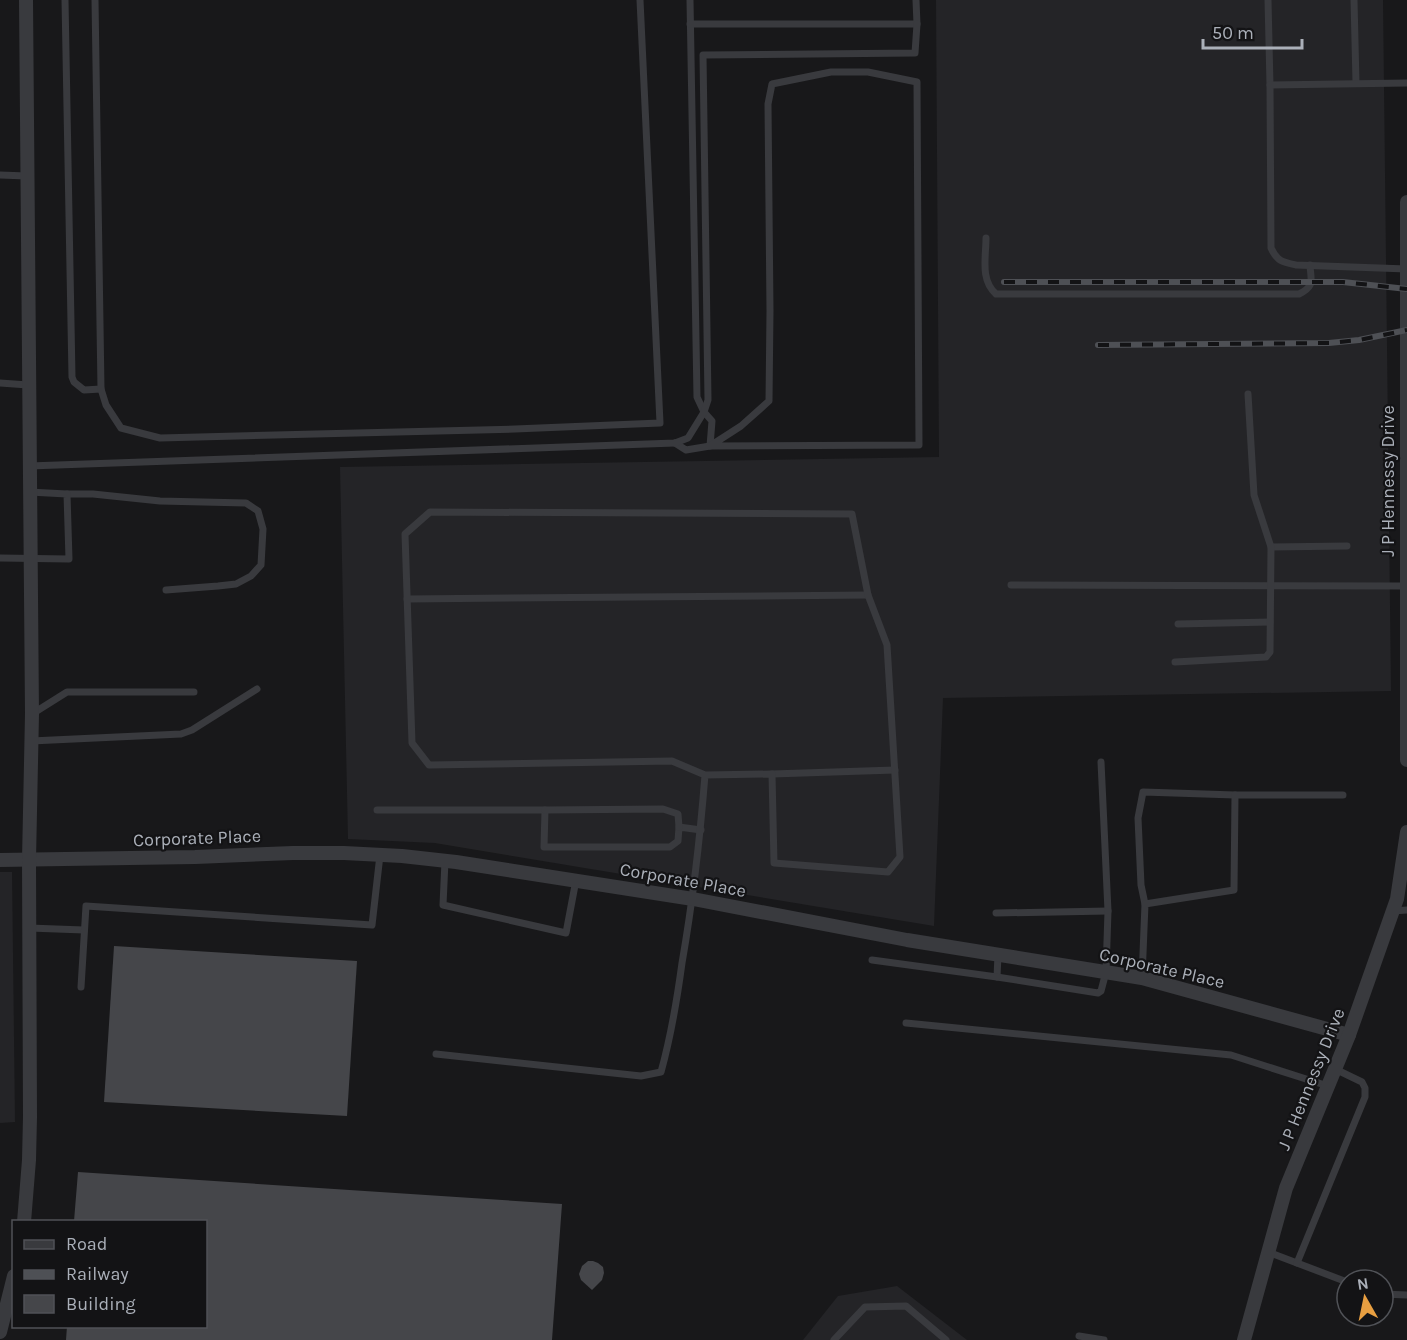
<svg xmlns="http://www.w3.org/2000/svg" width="1407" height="1340" font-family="Karla,sans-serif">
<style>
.built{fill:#242427}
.building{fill:#45464a}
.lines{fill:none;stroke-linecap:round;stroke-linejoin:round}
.lane{stroke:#393a3e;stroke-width:7}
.street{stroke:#393a3e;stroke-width:14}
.rail-casing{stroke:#4e5055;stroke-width:6}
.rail{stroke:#131315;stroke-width:4;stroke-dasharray:11;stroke-linecap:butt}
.labels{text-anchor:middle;stroke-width:4.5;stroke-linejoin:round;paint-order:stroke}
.street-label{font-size:18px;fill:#abb0b9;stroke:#131315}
</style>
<rect width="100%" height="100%" fill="#18181a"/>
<g class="built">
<path d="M 936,0 L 1383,0 L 1391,691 L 943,698 L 934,926 L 435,843 L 348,839 L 340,467 L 939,457 Z"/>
<path d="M 0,872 L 12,872 L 15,1122 L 0,1123 Z"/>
<path d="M 897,1286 L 967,1340 L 803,1340 L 838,1296 Z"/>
</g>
<g class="building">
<path d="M 114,946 L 357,961 L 347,1116 L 104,1102 Z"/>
<path d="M 78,1172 L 562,1204 L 552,1340 L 66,1340 L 67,1326 L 206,1326 L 206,1221 L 74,1221 Z"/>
<path d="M 588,1261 L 593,1261 L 598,1263 L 603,1267 L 604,1273 L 602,1280 L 592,1290 L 581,1280 L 579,1274 L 582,1266 Z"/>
</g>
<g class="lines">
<g class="lane">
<path d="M 65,0 L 72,377 L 74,382 L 84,390 L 101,389"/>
<path d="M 95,0 L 101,389 L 106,405 L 121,428 L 160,438 L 515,429 L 660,423 L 640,0"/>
<path d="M 690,0 L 697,397 L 704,412 L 712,421 L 710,446"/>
<path d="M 1268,0 L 1270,85"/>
<path d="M 1354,0 L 1356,83"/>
<path d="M 690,24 L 917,24 L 916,0"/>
<path d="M 0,175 L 27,176"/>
<path d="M 986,238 C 986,257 980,280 996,294 L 1299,294 C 1315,286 1311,281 1310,265"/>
<path d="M 1407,269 L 1296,265 C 1282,262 1277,261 1271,248 L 1270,85 L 1407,83"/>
<path d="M 0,383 L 28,385"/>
<path d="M 675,443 L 686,450 L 710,446 L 919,445 L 917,82 L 868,72 L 831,72 L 772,84 L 768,104 L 770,311 L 769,401 L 741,426 L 710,446"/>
<path d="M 29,466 L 675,443 L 688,438 L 704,412 L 708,400 L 703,55 L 915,53 L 917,24"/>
<path d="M 67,494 L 93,494 L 160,501 L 246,503 L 258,511 L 263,529 L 261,565 L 251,576 L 236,584 L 218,586 L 166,590"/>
<path d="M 1271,547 L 1347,546"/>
<path d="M 0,558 L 69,559 L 67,494 L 29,492"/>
<path d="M 1011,585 L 1406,586"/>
<path d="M 407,599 L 868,595"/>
<path d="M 1178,624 L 1270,622"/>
<path d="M 1175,662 L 1266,657 L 1270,652 L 1271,547 L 1254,495 L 1248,394"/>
<path d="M 32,714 L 67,692 L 194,692"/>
<path d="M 31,741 L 181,734 L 192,730 L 257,689"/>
<path d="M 772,774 L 895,770"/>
<path d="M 377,810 L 545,810 L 544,847 L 670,847 L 678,841 L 679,827 L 701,830"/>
<path d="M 545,810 L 663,809 L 678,814 L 679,827"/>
<path d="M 445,861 L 443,905 L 566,933 L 576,880"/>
<path d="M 1145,904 L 1141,885 L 1138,818 L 1143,792 L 1235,795"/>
<path d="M 1393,911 L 1407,910"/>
<path d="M 996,913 L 1108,911"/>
<path d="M 29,928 L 84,930"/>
<path d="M 998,955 L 997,977 L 1098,993 L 1101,991 L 1106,972 L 1108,911 L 1101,762"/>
<path d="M 872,960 L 997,977"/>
<path d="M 1142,978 L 1145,904 L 1234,890 L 1235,795 L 1343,795"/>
<path d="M 81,987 L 86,906 L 372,925 L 380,855"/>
<path d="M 906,1023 L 1231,1055 L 1328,1086"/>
<path d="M 436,1054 L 641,1076 L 661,1072 C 671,1036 677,1000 682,963 C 693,900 700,838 705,775 L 672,761 L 429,765 L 412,743 L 405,534 L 430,512 L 852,514 L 868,595 L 887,645 L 900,857 L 888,872 L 774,863 L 772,774 L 705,775"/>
<path d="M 1268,1252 L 1347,1282"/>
<path d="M 1297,1263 L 1365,1097 L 1365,1088 L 1362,1082 L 1335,1069"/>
<path d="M 1383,1294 L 1407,1295"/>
<path d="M 1079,1336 L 1104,1340"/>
<path d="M 834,1340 L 865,1307 L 906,1306 L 946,1340"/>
</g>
<g class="street">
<path d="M 1407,202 L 1407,760"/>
<path d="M 0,860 L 195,857 L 293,853 L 344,853 L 402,856 L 456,862 L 693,899 L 907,940 L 1142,978 L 1349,1035"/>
<path d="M 24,1222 L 29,1160 L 30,1117 L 29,860 L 32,714 L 26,0"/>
<path d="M 0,1332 L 14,1276"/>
<path d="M 1244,1340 L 1286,1188 L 1349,1035 L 1397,899 L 1407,832"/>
</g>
<g class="rail-casing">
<g id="rail">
<path d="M 1004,282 L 1343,282 L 1407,289"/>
<path d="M 1098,345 L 1329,343 L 1359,340 L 1407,330"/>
</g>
</g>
<use href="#rail" class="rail"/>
</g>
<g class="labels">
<g class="street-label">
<text transform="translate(1388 481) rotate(-90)" y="6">J P Hennessy Drive</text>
<text transform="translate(197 838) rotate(-2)" y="6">Corporate Place</text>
<text transform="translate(683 880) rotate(10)" y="6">Corporate Place</text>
<text transform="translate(1162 968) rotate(13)" y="6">Corporate Place</text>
<text transform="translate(1311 1079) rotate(-68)" y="6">J P Hennessy Drive</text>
</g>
</g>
<rect x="12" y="1220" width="195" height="108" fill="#131315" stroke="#505257" stroke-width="1.5"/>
<rect x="24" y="1240" width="30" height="9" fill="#393a3e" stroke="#505257" stroke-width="1.5"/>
<text x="66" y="1250" font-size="18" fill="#abb0b9">Road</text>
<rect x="24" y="1270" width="30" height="9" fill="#4e5055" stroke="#505257" stroke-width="1.5"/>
<text x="66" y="1280" font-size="18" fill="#abb0b9">Railway</text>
<rect x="24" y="1295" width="30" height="18" fill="#45464a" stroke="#505257" stroke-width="1.5"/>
<text x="66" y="1310" font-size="18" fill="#abb0b9">Building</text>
<g transform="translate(1365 1298) rotate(351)"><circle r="28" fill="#131315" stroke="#505257" stroke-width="1.5"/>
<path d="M0-4.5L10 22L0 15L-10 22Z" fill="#e89f41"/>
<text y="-9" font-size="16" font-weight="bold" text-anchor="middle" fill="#abb0b9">N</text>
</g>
<path d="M1203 39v9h99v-9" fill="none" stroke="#abb0b9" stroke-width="3"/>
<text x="1212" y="39" font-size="18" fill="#abb0b9" stroke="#131315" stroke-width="4.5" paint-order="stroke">50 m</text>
</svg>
